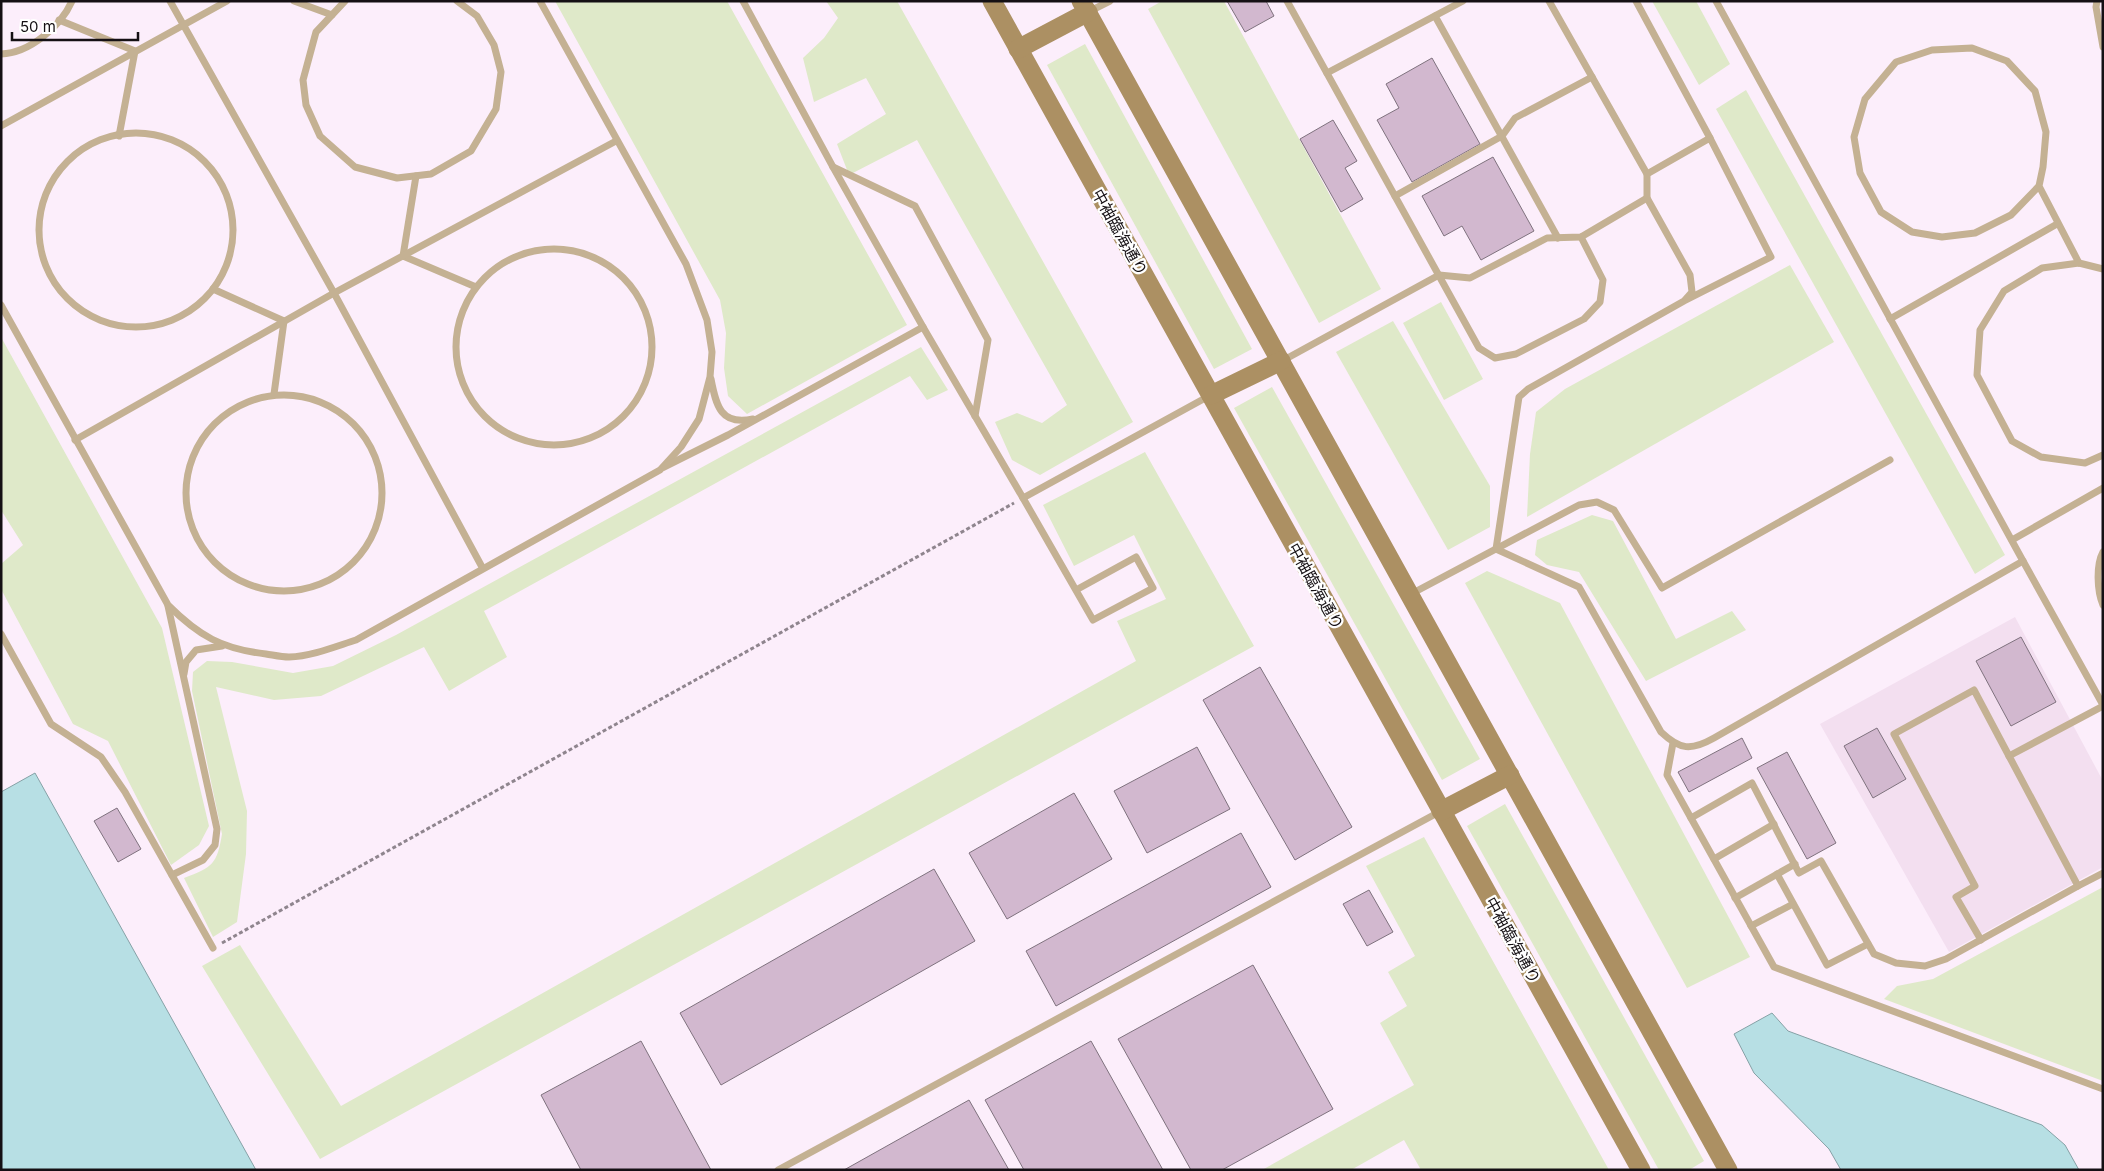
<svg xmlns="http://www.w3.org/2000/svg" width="2104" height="1171" font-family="Inter,'Noto Sans JP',sans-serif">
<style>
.built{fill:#f3dff0}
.green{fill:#dfe9c9}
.water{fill:#b7dfe4;stroke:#86a1a6}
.building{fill:#d2b8cf;stroke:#7f727e}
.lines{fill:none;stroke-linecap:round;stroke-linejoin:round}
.path{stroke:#8f858e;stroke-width:3;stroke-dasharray:4 2.5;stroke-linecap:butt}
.lane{stroke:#c4b193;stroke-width:7}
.secondary{stroke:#ac9063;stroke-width:19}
.labels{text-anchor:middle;stroke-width:4.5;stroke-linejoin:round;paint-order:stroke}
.street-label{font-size:16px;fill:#151014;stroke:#fff}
</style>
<rect width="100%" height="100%" fill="#fceefb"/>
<path class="built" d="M 2015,617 L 2103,781 L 2103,867 L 1949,952 L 1820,724 Z"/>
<g class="green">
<path d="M 555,1 L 727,1 L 907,325 L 747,414 L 728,396 L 724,368 L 726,333 L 720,300 Z"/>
<path d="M 826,1 L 897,1 L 1133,422 L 1040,475 L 1012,460 L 995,422 L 1017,413 L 1042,423 L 1067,405 L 917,140 L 849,175 L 837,144 L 886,114 L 866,78 L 814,102 L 803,58 L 824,38 L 838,18 Z"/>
<path d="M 1162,1 L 1224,1 L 1381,289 L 1319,323 L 1148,9 Z"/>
<path d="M 1652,1 L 1696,1 L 1730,64 L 1699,85 Z"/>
<path d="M 1085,44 L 1252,349 L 1214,369 L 1047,65 Z"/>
<path d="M 1746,90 L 2005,555 L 1975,574 L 1716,109 Z"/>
<path d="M 1790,265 L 1834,342 L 1527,517 L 1530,454 L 1536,412 L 1565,389 Z"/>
<path d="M 1441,302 L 1483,379 L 1444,400 L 1403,323 Z"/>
<path d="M 1393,321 L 1490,486 L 1490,527 L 1448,550 L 1336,352 Z"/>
<path d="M 1,337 L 162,628 L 209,826 L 199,845 L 171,865 L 108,741 L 73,724 L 1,589 L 1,564 L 23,545 L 1,510 Z"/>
<path d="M 921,347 L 948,390 L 927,400 L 910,376 L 484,611 L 507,657 L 449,691 L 424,647 L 321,696 L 274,700 L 216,687 L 247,811 L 246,854 L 237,922 L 213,937 L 184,878 C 213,867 217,864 222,834 L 192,691 L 193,672 L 207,661 L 232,662 L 293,673 L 333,666 L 396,635 Z"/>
<path d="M 1272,387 L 1480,759 L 1442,780 L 1234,408 Z"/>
<path d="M 1145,452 L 1254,646 L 320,1159 L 202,966 L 240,945 L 341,1106 L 1136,661 L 1117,621 L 1166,599 L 1134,535 L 1074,566 L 1043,505 Z"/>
<path d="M 1592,515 L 1613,521 L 1676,639 L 1732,611 L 1746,630 L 1646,681 L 1579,572 L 1547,565 L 1535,555 L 1537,540 Z"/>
<path d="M 1487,571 L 1560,603 L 1750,957 L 1687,988 L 1465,583 Z"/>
<path d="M 1505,804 L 1704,1161 L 1689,1170 L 1659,1170 L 1467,826 Z"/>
<path d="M 1424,837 L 1609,1170 L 1421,1170 L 1404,1140 L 1351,1170 L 1262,1170 L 1414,1085 L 1380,1023 L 1407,1006 L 1388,972 L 1415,956 L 1366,866 Z"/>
<path d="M 2103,887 L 2103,1081 L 1884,999 L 1897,986 L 1933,979 Z"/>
</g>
<g class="water">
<path d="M 35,773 L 256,1170 L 1,1170 L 1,792 Z"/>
<path d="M 1772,1013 L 1788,1031 L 2042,1125 L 2065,1145 L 2079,1170 L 1841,1170 L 1829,1149 L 1754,1073 L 1734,1034 Z"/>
</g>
<g class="building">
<path d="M 1227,1 L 1266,1 L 1274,16 L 1245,32 Z"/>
<path d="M 1432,58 L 1480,144 L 1412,182 L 1377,120 L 1399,108 L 1386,84 Z"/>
<path d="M 1333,120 L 1357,161 L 1345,168 L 1363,199 L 1341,212 L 1300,139 Z"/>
<path d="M 1493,157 L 1534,231 L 1481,260 L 1462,226 L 1444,236 L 1422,196 Z"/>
<path d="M 2021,637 L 2056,702 L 2011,726 L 1976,661 Z"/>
<path d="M 1260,667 L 1352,827 L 1295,860 L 1203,700 Z"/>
<path d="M 1877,728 L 1906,779 L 1873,798 L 1844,746 Z"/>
<path d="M 1742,738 L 1752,758 L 1689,792 L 1678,772 Z"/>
<path d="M 1197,747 L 1230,809 L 1147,853 L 1114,791 Z"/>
<path d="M 1787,752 L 1836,843 L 1807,859 L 1757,768 Z"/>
<path d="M 1074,793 L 1112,859 L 1007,919 L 969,853 Z"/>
<path d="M 117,808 L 141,849 L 118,862 L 94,821 Z"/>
<path d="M 1241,833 L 1271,887 L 1056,1006 L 1026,951 Z"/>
<path d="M 934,869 L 975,941 L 721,1085 L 680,1013 Z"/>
<path d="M 1369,890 L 1393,932 L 1367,946 L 1343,904 Z"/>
<path d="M 1253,965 L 1333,1109 L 1222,1170 L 1191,1170 L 1118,1039 Z"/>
<path d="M 641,1041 L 711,1170 L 581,1170 L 541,1095 Z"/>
<path d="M 1091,1041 L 1163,1170 L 1024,1170 L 985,1100 Z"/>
<path d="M 969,1100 L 1009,1170 L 844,1170 Z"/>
</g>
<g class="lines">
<path class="path" d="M 222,943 L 1014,503"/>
<g class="lane">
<path d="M 170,1 L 334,293 L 482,567"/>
<path d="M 294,1 L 332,15"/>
<path d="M 345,1 L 316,32 L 303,80 L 306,105 L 320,136 L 355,167 L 397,178 L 431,174 L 471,151 L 496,109 L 501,72 L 494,45 L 477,16 L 457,1"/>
<path d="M 1287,1 L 1479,348 L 1495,358 L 1516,354 L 1584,319 L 1600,302 L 1603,280 L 1581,237"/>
<path d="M 1549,1 L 1647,174"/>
<path d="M 1636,1 L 1710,138"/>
<path d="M 2097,1 L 2096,7 L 2103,47"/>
<path d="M 1088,12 L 1110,1"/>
<path d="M 1435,16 L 1558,238"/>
<path d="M 59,20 L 135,51 L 119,136"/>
<path d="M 1,54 C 30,53 61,26 72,1"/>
<path d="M 1327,73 L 1463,1"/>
<path d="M 1,126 L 227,1"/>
<circle cx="136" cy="230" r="97"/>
<path d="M 833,167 L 915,206 L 988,340 L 975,416"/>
<path d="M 416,176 L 403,256 L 476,287"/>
<path d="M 2039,186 L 2043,167 L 2046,132 L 2035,91 L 2007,61 L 1972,48 L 1932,50 L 1896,62 L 1865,99 L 1854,137 L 1860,173 L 1881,212 L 1912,232 L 1942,237 L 1975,233 L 2011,215 L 2039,186 L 2079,263"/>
<path d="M 1395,196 L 1502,136 L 1515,118 L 1592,77"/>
<circle cx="554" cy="347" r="98"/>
<path d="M 2103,269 L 2079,263 L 2042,268 L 2004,291 L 1980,330 L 1977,375 L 2012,441 L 2041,457 L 2085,463 L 2103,455"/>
<path d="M 213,289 L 284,321 L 274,394"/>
<path d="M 1684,301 L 1692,292 L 1690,275 L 1647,198 L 1647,174 L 1710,138 L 1771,257 L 1684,301 L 1528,389 L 1519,397 L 1496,549 L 1579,587 L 1661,732 C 1680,750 1691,751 1714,738 L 2023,561 L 1716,1"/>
<path d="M 1,305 L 168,605 C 199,636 222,649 266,654 C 273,655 281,657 289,657 C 312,656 334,647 356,640 L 660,470 L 681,447 L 699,419 L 710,377 L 712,352 L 707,320 L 686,264 L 540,1"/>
<path d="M 1890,319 L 2057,224"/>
<path d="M 923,327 L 1023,498 L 1209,396"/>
<path d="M 1282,361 L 1439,275 L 1470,278 L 1547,238 L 1581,237 L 1647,198"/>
<path d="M 711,379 C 716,406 721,426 753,419"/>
<circle cx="284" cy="493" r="98"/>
<path d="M 75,440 L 334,293 L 616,141"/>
<path d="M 664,467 L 728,435 L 923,327 L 833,167 L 743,1"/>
<path d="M 1023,498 L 1093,620 L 1153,588 L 1136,557 L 1076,590"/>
<path d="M 2012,540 L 2103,488"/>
<path d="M 2103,552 C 2096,565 2097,591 2103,605"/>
<path d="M 2023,561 L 2103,705"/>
<path d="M 1411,594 L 1579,505 L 1597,502 L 1614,510 L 1662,588 L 1890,460"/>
<path d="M 168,606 L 217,829 L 215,845 L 203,860 L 172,875"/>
<path d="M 1,634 L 51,724 L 101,757 L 125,792 L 213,948"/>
<path d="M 184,674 L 186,662 L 196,650 L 222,646"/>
<path d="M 2103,706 L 2009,756 L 2078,886 L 2103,873"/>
<path d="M 1673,743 L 1667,775 L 1774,967 L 2103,1089"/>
<path d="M 1691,818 L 1752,783 L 1799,873 L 1821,861 L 1874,954 L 1896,963 L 1925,966 L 1946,959 L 2078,886"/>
<path d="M 1714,859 L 1774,824"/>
<path d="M 1777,874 L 1827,965 L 1868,944"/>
<path d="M 1735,898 L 1795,864"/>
<path d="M 1751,926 L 1793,904"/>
<path d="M 1981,940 L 1956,897 L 1975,886 L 1894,734 L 1974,690 L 2009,756"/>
<path d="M 778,1170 L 1441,811"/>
</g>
<g class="secondary">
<path d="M 992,1 L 1641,1170"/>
<path d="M 1081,1 L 1728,1170"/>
<path d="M 1018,49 L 1088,12"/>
<path d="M 1211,395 L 1281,361"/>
<path d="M 1441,811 L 1510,775"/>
</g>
</g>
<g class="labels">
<g class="street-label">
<text transform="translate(1120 232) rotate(61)" y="6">中袖臨海通り</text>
<text transform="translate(1316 586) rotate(61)" y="6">中袖臨海通り</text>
<text transform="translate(1513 940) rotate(61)" y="6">中袖臨海通り</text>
</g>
</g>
<rect width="2104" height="1171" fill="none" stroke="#151014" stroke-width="5"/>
<path d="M12 32v8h126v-8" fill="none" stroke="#151014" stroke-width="2.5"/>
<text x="20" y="32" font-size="15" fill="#151014" stroke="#ffffff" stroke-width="4" paint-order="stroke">50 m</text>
</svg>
